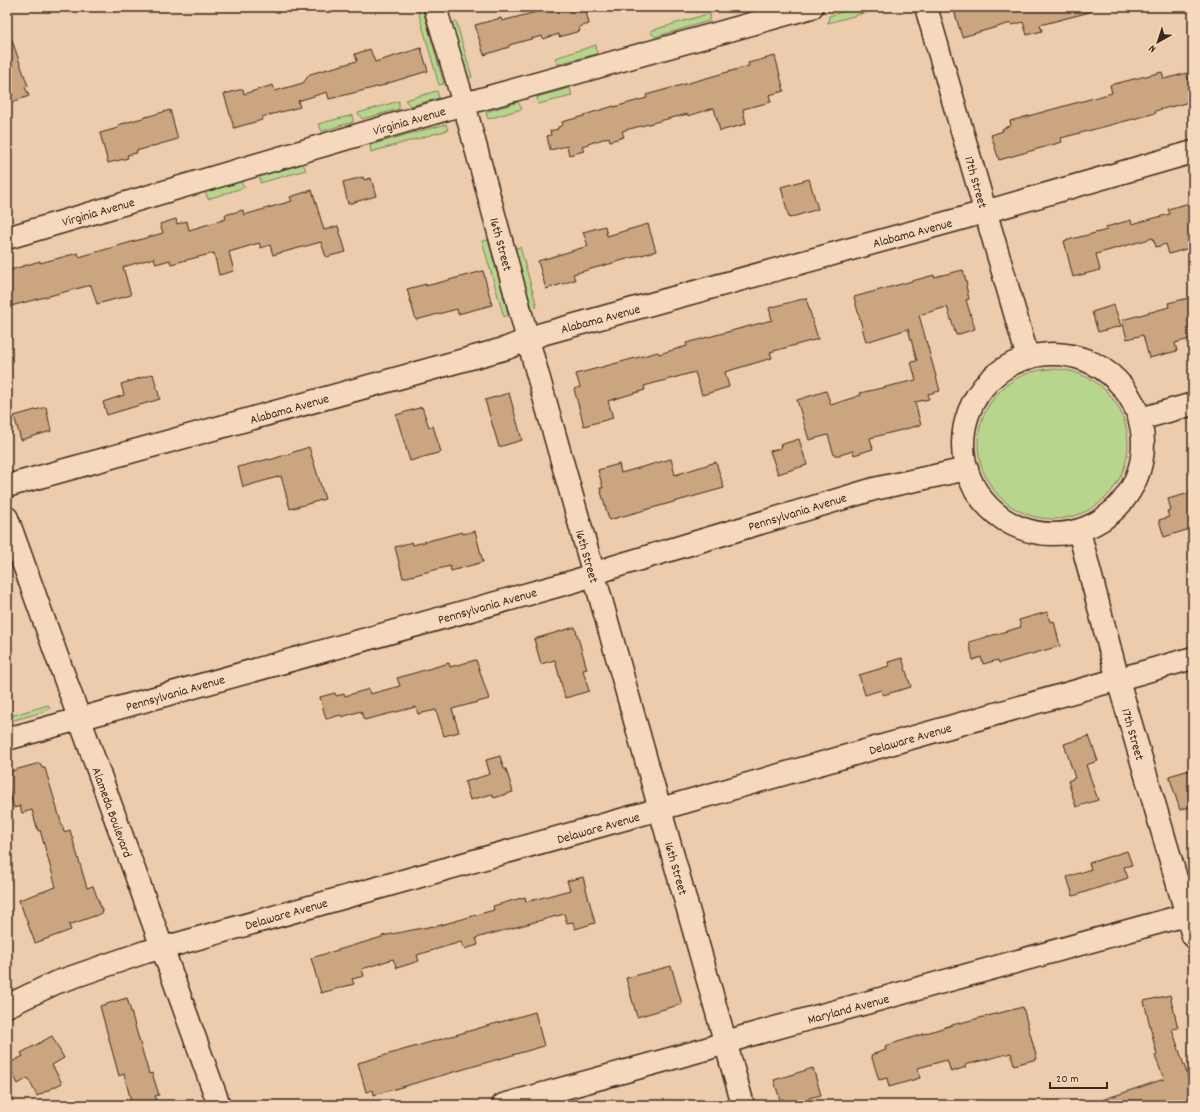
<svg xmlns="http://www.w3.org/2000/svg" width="1200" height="1112" font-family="Dekko,sans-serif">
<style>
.green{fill:#b7d58d;stroke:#798056}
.building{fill:#cba580;stroke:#3b2a1e}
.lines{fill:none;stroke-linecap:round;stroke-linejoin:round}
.minor-casing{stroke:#3b2a1e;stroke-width:25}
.minor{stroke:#f6d8bc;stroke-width:22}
.labels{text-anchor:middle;stroke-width:4;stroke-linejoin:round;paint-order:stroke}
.street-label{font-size:13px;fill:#3b2a1e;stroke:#f6d8bc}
</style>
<rect width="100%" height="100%" fill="#edccad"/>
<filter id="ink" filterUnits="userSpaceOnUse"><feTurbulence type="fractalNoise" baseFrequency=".025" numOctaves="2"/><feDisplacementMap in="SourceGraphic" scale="8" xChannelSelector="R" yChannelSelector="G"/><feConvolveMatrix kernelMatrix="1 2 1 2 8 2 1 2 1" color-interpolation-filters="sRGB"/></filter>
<g filter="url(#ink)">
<g class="green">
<path d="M 417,7 L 422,7 L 444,84 L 439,85 Z"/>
<path d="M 859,7 L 886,7 L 828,23 L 829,16 Z"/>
<path d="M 711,13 L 709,21 L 655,37 L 650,31 Z"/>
<path d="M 456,21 L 472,77 L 467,78 L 451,24 Z"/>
<path d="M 596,45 L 597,54 L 557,64 L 555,58 Z"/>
<path d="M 570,88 L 572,96 L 538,104 L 537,97 Z"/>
<path d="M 437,91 L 439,98 L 410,106 L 405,100 Z"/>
<path d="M 399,101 L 399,109 L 362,119 L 358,113 Z"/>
<path d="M 518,102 L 522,109 L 488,119 L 486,112 Z"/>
<path d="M 353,115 L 353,122 L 322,131 L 318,124 Z"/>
<path d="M 446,124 L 448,130 L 371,152 L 370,145 Z"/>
<path d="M 303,164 L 306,170 L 260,183 L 260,176 Z"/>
<path d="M 239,181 L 245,187 L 208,199 L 205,191 Z"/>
<path d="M 488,240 L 507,309 L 508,315 L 504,317 L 482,241 Z"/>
<path d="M 520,247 L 537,307 L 532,308 L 531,305 L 515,251 L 516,248 Z"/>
<circle cx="1053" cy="444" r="75"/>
<path d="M 48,705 L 50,708 L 43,712 L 7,722 L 7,717 Z"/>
</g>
<g class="building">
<path d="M 555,7 L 585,7 L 589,24 L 579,27 L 580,31 L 559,37 L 559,34 L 543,39 L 542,36 L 509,45 L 509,47 L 484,55 L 475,25 L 501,18 L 502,21 Z"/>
<path d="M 953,7 L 1089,7 L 1090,12 L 1040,25 L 1042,31 L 1027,35 L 1023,22 L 1012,25 L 1011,23 L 962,37 Z"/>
<path d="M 7,32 L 9,32 L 28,86 L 25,87 L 29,96 L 7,104 Z"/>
<path d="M 421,48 L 428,71 L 385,84 L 385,85 L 329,99 L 327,92 L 298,101 L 300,107 L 262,117 L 262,120 L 234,128 L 224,94 L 243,89 L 244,94 L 273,85 L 275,91 L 303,83 L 310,74 L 357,61 L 355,54 L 370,49 L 375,62 Z"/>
<path d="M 775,56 L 784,91 L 769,95 L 771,102 L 743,109 L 746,124 L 720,131 L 714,108 L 688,116 L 688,114 L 671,118 L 622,131 L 624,137 L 610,141 L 609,137 L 582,146 L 584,151 L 569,155 L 567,146 L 550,150 L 547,136 L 551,135 L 550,131 L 558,129 L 558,127 L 563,125 L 562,122 L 584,116 L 584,115 L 614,106 L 614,107 L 647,98 L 646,95 L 749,66 L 748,63 Z"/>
<path d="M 1162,72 L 1164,79 L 1187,73 L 1193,93 L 1193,101 L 1155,111 L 1156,113 L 1061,138 L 1062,142 L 999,160 L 991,135 L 1003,131 L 1002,129 L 1011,125 L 1010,121 L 1112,93 L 1110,85 Z"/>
<path d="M 170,110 L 178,139 L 136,151 L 137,153 L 127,155 L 128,158 L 108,163 L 100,133 L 118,128 L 118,125 Z"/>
<path d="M 363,177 L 364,180 L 371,178 L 376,196 L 348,204 L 343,182 Z"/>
<path d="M 809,179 L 818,209 L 789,218 L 781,187 Z"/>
<path d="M 312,190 L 324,230 L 338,226 L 346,252 L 326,257 L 321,242 L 273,255 L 270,245 L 261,248 L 259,243 L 229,252 L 234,271 L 219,275 L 214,253 L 171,264 L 170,260 L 156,264 L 154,258 L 123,267 L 131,295 L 97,304 L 91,285 L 7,307 L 7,271 L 40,261 L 40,263 L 78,253 L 79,257 L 163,233 L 160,224 L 176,219 L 177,224 L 187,221 L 189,230 L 226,219 L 225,215 L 243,210 L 244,215 L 292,201 L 290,197 Z"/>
<path d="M 1193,202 L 1193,247 L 1169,254 L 1166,244 L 1156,247 L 1153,238 L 1096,254 L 1100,270 L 1073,277 L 1064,241 L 1107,230 L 1106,227 L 1131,220 L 1132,224 L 1170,214 L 1168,209 Z"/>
<path d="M 648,224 L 656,251 L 573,274 L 575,280 L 546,289 L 538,261 L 588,246 L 583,232 L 605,226 L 607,236 Z"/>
<path d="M 963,270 L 967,285 L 966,286 L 969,299 L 966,300 L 975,329 L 956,335 L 947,307 L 919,315 L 940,391 L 928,394 L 929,399 L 915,402 L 921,425 L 870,438 L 873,449 L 854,455 L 853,451 L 840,455 L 834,455 L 828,435 L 809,440 L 797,400 L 826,391 L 831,405 L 861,395 L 860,393 L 916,380 L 911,362 L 917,361 L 908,329 L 866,342 L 854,297 L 934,275 L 934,277 Z"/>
<path d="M 483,271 L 492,305 L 458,314 L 457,309 L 416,320 L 407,289 L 426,284 L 426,286 Z"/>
<path d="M 1193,297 L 1193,338 L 1175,343 L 1177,351 L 1149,358 L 1143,335 L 1127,339 L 1122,320 L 1169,307 L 1168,303 Z"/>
<path d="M 806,298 L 818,339 L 770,352 L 772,358 L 725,372 L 729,387 L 702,395 L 695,372 L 644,386 L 645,390 L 608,401 L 613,418 L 584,426 L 574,389 L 580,387 L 576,374 L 658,352 L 659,354 L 687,346 L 686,343 L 772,320 L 769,308 Z"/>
<path d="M 1114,305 L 1121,326 L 1098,332 L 1092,312 Z"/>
<path d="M 153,374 L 160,399 L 107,415 L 103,402 L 124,395 L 121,384 Z"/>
<path d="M 509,393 L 522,440 L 499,447 L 485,400 Z"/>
<path d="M 46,407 L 51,431 L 21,440 L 14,416 Z"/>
<path d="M 422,407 L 429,427 L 433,426 L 441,452 L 410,461 L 396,415 Z"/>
<path d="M 799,439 L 807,465 L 778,474 L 770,451 L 781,448 L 780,445 Z"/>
<path d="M 309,447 L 325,499 L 290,509 L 281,476 L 243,487 L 238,467 L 269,459 L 270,460 Z"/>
<path d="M 671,459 L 675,475 L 716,462 L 724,488 L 609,520 L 600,488 L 603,488 L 598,470 L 619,464 L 621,473 Z"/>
<path d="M 1193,492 L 1193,528 L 1164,537 L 1159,520 L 1169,517 L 1167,511 L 1171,510 L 1168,499 Z"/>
<path d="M 475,531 L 483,562 L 451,571 L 450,566 L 403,578 L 395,547 L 412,542 L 413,545 L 462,532 L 463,534 Z"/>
<path d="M 1047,612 L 1050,622 L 1054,621 L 1060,646 L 999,663 L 998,660 L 983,664 L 981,657 L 973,660 L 969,642 L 1021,627 L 1019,620 Z"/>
<path d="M 575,627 L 587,669 L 583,670 L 589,691 L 565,698 L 555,660 L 541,664 L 534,639 Z"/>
<path d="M 902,658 L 911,687 L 883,695 L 881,690 L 865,695 L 859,675 L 889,666 L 888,662 Z"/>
<path d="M 476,660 L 489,699 L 452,709 L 459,732 L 444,736 L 436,710 L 418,714 L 416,707 L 364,720 L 361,711 L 342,717 L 341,715 L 326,719 L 320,697 L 335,693 L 336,696 L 344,694 L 345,696 L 369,689 L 370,694 L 400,686 L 397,678 L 449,663 L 450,667 Z"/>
<path d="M 1089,736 L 1098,761 L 1086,765 L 1098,800 L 1076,807 L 1068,781 L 1075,778 L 1064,744 Z"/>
<path d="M 500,756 L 504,769 L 506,769 L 513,792 L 494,798 L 492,794 L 470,800 L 465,782 L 490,774 L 486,760 Z"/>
<path d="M 40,763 L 42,768 L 45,768 L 64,832 L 70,830 L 87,888 L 93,886 L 103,913 L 69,925 L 71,930 L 35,943 L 19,900 L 56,887 L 40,830 L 38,831 L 32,810 L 22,813 L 20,806 L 14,808 L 7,782 L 7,772 Z"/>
<path d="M 1193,769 L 1193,806 L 1180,810 L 1169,776 Z"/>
<path d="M 1127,851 L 1132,865 L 1124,867 L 1128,878 L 1073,896 L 1067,877 L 1091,869 L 1089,863 Z"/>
<path d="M 583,877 L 595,923 L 575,929 L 573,922 L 567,923 L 564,914 L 476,938 L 478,945 L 464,949 L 461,942 L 417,955 L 419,961 L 397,968 L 393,959 L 362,969 L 364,976 L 352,979 L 354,984 L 321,993 L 311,958 L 382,937 L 382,936 L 433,926 L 434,927 L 494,910 L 493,906 L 525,897 L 526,902 L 570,890 L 567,881 Z"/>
<path d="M 671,966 L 682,1004 L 637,1017 L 626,978 Z"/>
<path d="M 1170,995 L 1178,1028 L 1172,1029 L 1193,1092 L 1193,1105 L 1096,1105 L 1096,1102 L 1164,1079 L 1155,1056 L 1157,1055 L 1144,1001 Z"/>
<path d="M 127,998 L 149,1074 L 152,1073 L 159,1095 L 155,1096 L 158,1105 L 132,1105 L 124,1074 L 119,1076 L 100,1006 Z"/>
<path d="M 1023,1007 L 1037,1059 L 1014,1065 L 1011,1053 L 965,1065 L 966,1067 L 951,1072 L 947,1060 L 918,1068 L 920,1078 L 889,1087 L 887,1078 L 879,1080 L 871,1055 L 886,1050 L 885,1046 L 952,1025 Z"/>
<path d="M 535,1012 L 544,1046 L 374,1095 L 373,1090 L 366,1092 L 358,1063 Z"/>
<path d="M 52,1036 L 64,1058 L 52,1065 L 62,1083 L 37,1096 L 28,1078 L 18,1084 L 8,1064 L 23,1056 L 21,1053 Z"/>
<path d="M 813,1068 L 821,1095 L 809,1098 L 811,1105 L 786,1105 L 784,1099 L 780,1100 L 774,1080 Z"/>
</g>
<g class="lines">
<g class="minor-casing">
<g id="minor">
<path d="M 435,7 L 464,104 L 528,340 L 743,1105"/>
<path d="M 926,7 L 1028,358"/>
<path d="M 7,238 L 464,104 L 812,7"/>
<circle cx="1053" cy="444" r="90"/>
<path d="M 1140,419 L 1193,404"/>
<path d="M 7,486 L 507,348 L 542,334 L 960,219 L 1193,152"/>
<path d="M 7,518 L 219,1105"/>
<path d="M 1079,531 L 1118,680 L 1193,936"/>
<path d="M 7,739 L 575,581 L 613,567 L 874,489 L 967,469"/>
<path d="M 7,1006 L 55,983 L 145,952 L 163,948 L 660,809 L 1193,658"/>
<path d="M 503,1105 L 706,1049 L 746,1036 L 1193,913"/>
</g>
</g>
<use href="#minor" class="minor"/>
</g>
</g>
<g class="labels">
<g class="street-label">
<text transform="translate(409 120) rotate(-16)" y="5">Virginia Avenue</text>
<text transform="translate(977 182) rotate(74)" y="5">17th Street</text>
<text transform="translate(98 211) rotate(-16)" y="5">Virginia Avenue</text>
<text transform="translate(912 232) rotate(-15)" y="5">Alabama Avenue</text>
<text transform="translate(502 244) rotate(75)" y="5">16th Street</text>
<text transform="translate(600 318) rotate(-15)" y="5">Alabama Avenue</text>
<text transform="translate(289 408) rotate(-16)" y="5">Alabama Avenue</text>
<text transform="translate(797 511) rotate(-17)" y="5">Pennsylvania Avenue</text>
<text transform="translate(588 556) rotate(74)" y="5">16th Street</text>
<text transform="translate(487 605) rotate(-16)" y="5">Pennsylvania Avenue</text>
<text transform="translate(175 692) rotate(-16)" y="5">Pennsylvania Avenue</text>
<text transform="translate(1134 734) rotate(74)" y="5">17th Street</text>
<text transform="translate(910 738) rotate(-16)" y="5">Delaware Avenue</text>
<text transform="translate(113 812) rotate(70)" y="5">Alameda Boulevard</text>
<text transform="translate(598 827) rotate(-16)" y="5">Delaware Avenue</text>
<text transform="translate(677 868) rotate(74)" y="5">16th Street</text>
<text transform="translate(286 913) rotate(-16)" y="5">Delaware Avenue</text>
<text transform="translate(848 1008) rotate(-15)" y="5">Maryland Avenue</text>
</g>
</g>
<rect width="1200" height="1112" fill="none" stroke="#f6d8bc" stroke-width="24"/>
<rect x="12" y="12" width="1176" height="1088" fill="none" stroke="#3b2a1e" stroke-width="1.5" filter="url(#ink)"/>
<g transform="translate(1158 42) rotate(219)" stroke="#f6d8bc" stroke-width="3" paint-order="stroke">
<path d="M0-3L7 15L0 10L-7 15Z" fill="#3b2a1e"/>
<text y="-6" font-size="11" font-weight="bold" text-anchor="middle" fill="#3b2a1e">N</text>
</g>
<path d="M1050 1082v6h57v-6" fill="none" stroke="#3b2a1e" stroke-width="2"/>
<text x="1056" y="1082" font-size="12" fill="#3b2a1e" stroke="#f6d8bc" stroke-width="3" paint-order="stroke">20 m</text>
</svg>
